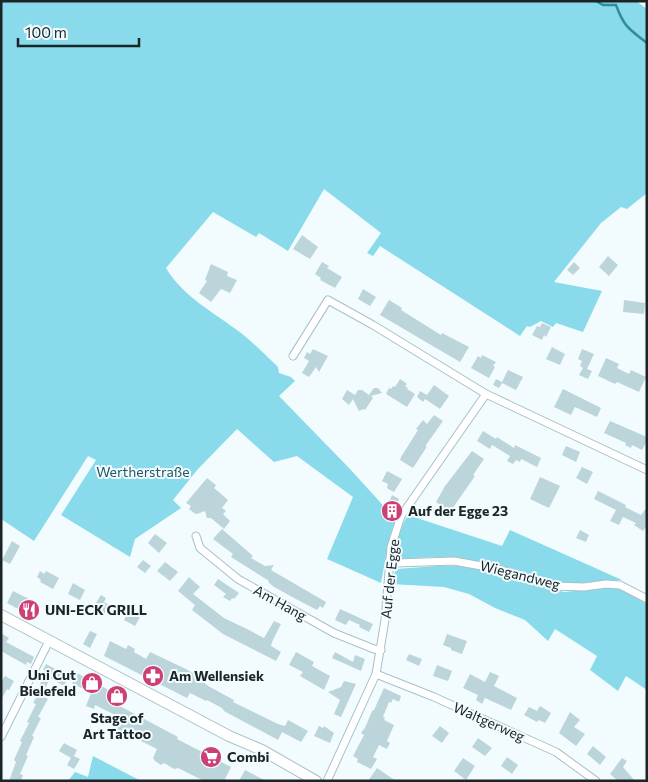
<svg xmlns="http://www.w3.org/2000/svg" width="648" height="782" font-family="Commissioner,sans-serif">
<style>
.green{fill:#89daeb}
.lines{fill:none;stroke-linecap:round;stroke-linejoin:round}
.stream{stroke:#2f8d9d;stroke-width:2.5}
.building{fill:#bbd5db}
.street-casing{stroke:#a8c1c7;stroke-width:9}
.secondary-casing{stroke:#a8c1c7;stroke-width:12}
.street{stroke:#fff;stroke-width:7}
.secondary{stroke:#fff;stroke-width:10}
.labels{text-anchor:middle;stroke-width:4;stroke-linejoin:round;paint-order:stroke}
.park-label{font-size:14px;fill:#255962;stroke:#f2fcff}
.poi-label{font-size:14px;font-weight:bold;fill:#1b2527;stroke:#f2fcff;text-anchor:start}
.street-label{font-size:14px;fill:#1b2527;stroke:#f2fcff}
</style>
<rect width="100%" height="100%" fill="#f2fcff"/>
<g class="green">
<path d="M 1,1 L 636,1 L 647,9 L 647,193 L 627,209 L 621,207 L 601,223 L 554,282 L 602,291 L 583,332 L 556,323 L 553,327 L 541,321 L 530,327 L 527,326 L 520,336 L 380,246 L 373,256 L 367,253 L 381,233 L 324,189 L 288,251 L 259,233 L 256,237 L 213,212 L 166,268 C 183,297 215,313 241,333 C 254,343 266,356 278,367 L 279,373 L 291,377 L 295,381 L 279,396 L 350,469 L 390,513 L 397,517 L 390,535 L 381,583 L 327,559 L 353,497 L 297,456 L 274,462 L 237,429 L 198,469 L 173,500 L 181,508 L 135,539 L 130,557 L 61,515 L 96,460 L 88,456 L 34,541 L 1,519 Z"/>
<path d="M 408,515 L 502,546 L 510,530 L 622,580 L 566,584 L 544,581 L 511,570 L 465,559 L 438,557 L 396,559 C 396,544 400,527 408,515 Z"/>
<path d="M 437,566 L 463,566 L 484,570 L 509,576 L 543,588 L 565,592 L 607,587 L 622,590 L 647,604 L 647,690 L 626,676 L 618,691 L 590,670 L 597,656 L 555,629 L 548,641 L 525,620 L 495,608 L 469,594 L 444,587 L 391,584 L 396,569 Z"/>
<path d="M 93,756 L 141,781 L 68,781 L 75,772 L 88,777 Z"/>
</g>
<g class="lines">
<path class="stream" d="M 596,1 L 603,5 L 616,5 C 624,27 629,29 647,43"/>
</g>
<g class="building">
<path d="M 302,235 L 318,247 L 310,259 L 293,249 Z"/>
<path d="M 608,256 L 618,265 L 609,276 L 599,267 Z"/>
<path d="M 322,262 L 329,266 L 327,268 L 342,277 L 335,288 L 320,280 L 321,278 L 315,274 Z"/>
<path d="M 574,262 L 580,268 L 573,275 L 567,270 Z"/>
<path d="M 211,264 L 228,272 L 227,276 L 237,280 L 230,293 L 221,289 L 211,302 L 199,293 L 207,281 L 205,280 Z"/>
<path d="M 363,289 L 376,297 L 370,306 L 358,299 Z"/>
<path d="M 389,300 L 402,308 L 401,310 L 441,335 L 442,333 L 469,347 L 460,362 L 380,315 Z"/>
<path d="M 624,300 L 645,303 L 644,314 L 623,312 Z"/>
<path d="M 542,323 L 551,327 L 546,337 L 544,335 L 542,340 L 532,335 L 537,326 L 540,327 Z"/>
<path d="M 552,347 L 565,354 L 560,365 L 546,359 Z"/>
<path d="M 313,349 L 328,356 L 319,372 L 316,367 L 309,377 L 302,373 L 309,361 L 304,358 L 307,352 L 310,354 Z"/>
<path d="M 582,349 L 594,354 L 587,369 L 592,371 L 588,379 L 579,375 L 583,368 L 580,366 L 582,361 L 578,359 Z"/>
<path d="M 482,355 L 496,362 L 493,366 L 495,367 L 489,378 L 471,368 L 478,356 L 481,358 Z"/>
<path d="M 606,358 L 619,364 L 617,368 L 629,374 L 631,370 L 646,377 L 639,392 L 617,382 L 615,384 L 598,376 Z"/>
<path d="M 508,370 L 523,377 L 516,390 L 502,383 L 499,388 L 493,385 L 496,379 L 502,382 Z"/>
<path d="M 400,379 L 407,384 L 405,386 L 408,388 L 407,389 L 415,394 L 407,407 L 386,394 L 389,388 L 391,389 L 393,386 L 395,387 Z"/>
<path d="M 434,385 L 449,396 L 440,409 L 425,399 L 423,402 L 417,397 L 420,391 L 427,395 Z"/>
<path d="M 374,388 L 378,388 L 382,393 L 371,396 L 373,398 L 365,410 L 363,409 L 359,411 L 353,399 L 349,405 L 342,399 L 347,390 L 355,395 L 358,390 L 362,390 L 369,395 Z"/>
<path d="M 563,389 L 601,408 L 597,417 L 575,407 L 571,415 L 554,407 Z"/>
<path d="M 434,415 L 443,421 L 426,445 L 426,448 L 413,468 L 400,460 L 401,457 L 418,430 L 416,429 L 423,420 L 427,424 Z"/>
<path d="M 610,421 L 647,437 L 647,441 L 642,450 L 632,445 L 631,448 L 625,445 L 626,443 L 604,433 Z"/>
<path d="M 483,431 L 496,439 L 497,437 L 514,448 L 515,445 L 541,458 L 537,467 L 521,459 L 520,462 L 516,460 L 513,464 L 507,461 L 510,456 L 492,445 L 490,449 L 477,441 Z"/>
<path d="M 566,446 L 580,452 L 576,462 L 562,455 Z"/>
<path d="M 472,451 L 484,459 L 473,475 L 475,476 L 450,512 L 436,502 L 445,486 Z"/>
<path d="M 582,467 L 593,472 L 587,484 L 576,478 Z"/>
<path d="M 387,471 L 402,479 L 394,492 L 388,489 L 387,487 L 388,484 L 382,481 Z"/>
<path d="M 540,477 L 560,486 L 549,508 L 530,499 Z"/>
<path d="M 207,478 L 216,485 L 214,488 L 228,500 L 222,508 L 226,511 L 223,514 L 230,521 L 224,529 L 211,518 L 207,518 L 205,511 L 197,514 L 194,513 L 189,509 L 191,506 L 186,503 Z"/>
<path d="M 598,491 L 626,505 L 625,507 L 641,515 L 647,507 L 647,525 L 643,531 L 634,525 L 636,523 L 623,517 L 619,525 L 610,521 L 616,510 L 594,499 Z"/>
<path d="M 392,495 L 399,499 L 394,510 L 387,507 Z"/>
<path d="M 222,529 L 253,556 L 251,558 L 265,566 L 274,565 L 271,570 L 326,602 L 323,608 L 320,606 L 317,610 L 294,598 L 274,587 L 268,582 L 269,581 L 231,557 L 233,554 L 213,539 Z"/>
<path d="M 580,530 L 589,535 L 586,542 L 576,538 Z"/>
<path d="M 155,534 L 167,543 L 159,553 L 148,543 Z"/>
<path d="M 12,541 L 20,546 L 10,564 L 2,560 Z"/>
<path d="M 143,560 L 151,566 L 145,573 L 137,567 Z"/>
<path d="M 165,562 L 178,572 L 170,581 L 157,571 Z"/>
<path d="M 40,571 L 44,574 L 46,571 L 59,578 L 53,589 L 40,582 L 41,580 L 37,577 Z"/>
<path d="M 189,577 L 200,587 L 193,594 L 224,618 L 249,630 L 264,638 L 274,621 L 281,624 L 272,642 L 271,646 L 281,652 L 276,661 L 223,634 L 192,610 L 195,605 L 178,591 Z"/>
<path d="M 218,579 L 239,593 L 234,599 L 232,598 L 230,601 L 223,597 L 226,594 L 214,585 Z"/>
<path d="M 73,583 L 85,590 L 80,600 L 68,594 Z"/>
<path d="M 13,591 L 37,603 L 31,616 L 7,603 Z"/>
<path d="M 101,595 L 106,598 L 104,602 L 109,605 L 104,615 L 92,609 Z"/>
<path d="M 340,609 L 373,624 L 369,632 L 359,627 L 360,625 L 349,620 L 346,625 L 335,620 Z"/>
<path d="M 129,611 L 140,617 L 135,626 L 124,620 Z"/>
<path d="M 90,631 L 97,634 L 90,648 L 83,644 Z"/>
<path d="M 1,633 L 9,638 L 6,642 L 34,657 L 31,664 L 27,662 L 26,665 L 1,651 Z"/>
<path d="M 447,634 L 467,641 L 462,654 L 451,650 L 451,648 L 443,645 Z"/>
<path d="M 110,641 L 126,649 L 128,645 L 135,649 L 134,652 L 146,659 L 150,652 L 186,669 L 198,676 L 197,678 L 210,687 L 234,700 L 233,702 L 278,724 L 285,726 L 288,720 L 308,731 L 301,742 L 282,732 L 278,740 L 224,711 L 222,708 L 207,700 L 206,701 L 190,693 L 187,698 L 104,656 Z"/>
<path d="M 296,652 L 314,662 L 312,666 L 330,676 L 324,690 L 300,676 L 303,672 L 289,665 Z"/>
<path d="M 335,652 L 353,662 L 355,655 L 365,659 L 361,671 L 332,658 Z"/>
<path d="M 409,654 L 422,659 L 419,666 L 406,660 Z"/>
<path d="M 46,664 L 69,676 L 64,686 L 50,678 L 46,687 L 40,684 L 46,672 L 43,670 Z"/>
<path d="M 437,665 L 452,671 L 448,681 L 433,676 Z"/>
<path d="M 490,672 L 499,676 L 494,686 L 517,698 L 511,710 L 485,698 L 482,704 L 476,700 L 478,695 L 463,688 L 470,674 L 485,682 Z"/>
<path d="M 77,673 L 120,696 L 116,704 L 178,737 L 177,739 L 231,767 L 224,781 L 204,781 L 178,768 L 174,769 L 164,763 L 161,765 L 155,761 L 153,758 L 157,749 L 115,728 L 120,719 L 119,717 L 95,705 L 94,709 L 86,706 L 91,693 L 72,683 Z"/>
<path d="M 5,676 L 14,681 L 9,690 L 7,689 L 1,700 L 1,682 Z"/>
<path d="M 344,681 L 356,684 L 341,717 L 334,714 L 340,700 L 328,692 L 341,687 Z"/>
<path d="M 384,688 L 401,696 L 399,702 L 393,699 L 391,703 L 389,702 L 383,717 L 385,718 L 384,720 L 394,725 L 387,741 L 390,743 L 387,749 L 379,745 L 373,757 L 377,759 L 371,769 L 357,762 L 358,759 L 353,756 L 364,735 L 361,733 L 363,730 L 365,728 L 372,711 L 374,710 Z"/>
<path d="M 38,694 L 48,699 L 38,717 L 41,718 L 32,736 L 34,737 L 26,755 L 28,756 L 20,774 L 23,775 L 21,781 L 9,781 L 16,762 L 14,760 L 22,742 L 20,741 L 29,723 L 27,722 L 36,704 L 33,703 Z"/>
<path d="M 540,706 L 551,713 L 545,723 L 539,720 L 537,722 L 524,715 L 529,707 L 537,711 Z"/>
<path d="M 570,712 L 580,720 L 574,727 L 585,734 L 576,746 L 559,733 Z"/>
<path d="M 319,726 L 323,728 L 324,726 L 334,733 L 330,743 L 314,736 Z"/>
<path d="M 440,726 L 449,733 L 442,743 L 432,736 Z"/>
<path d="M 478,738 L 492,748 L 485,756 L 472,747 Z"/>
<path d="M 64,743 L 77,750 L 74,756 L 80,759 L 74,769 L 67,765 L 71,758 L 59,751 Z"/>
<path d="M 593,746 L 606,757 L 600,765 L 587,754 Z"/>
<path d="M 507,757 L 518,765 L 512,774 L 501,766 Z"/>
<path d="M 463,758 L 475,766 L 466,780 L 454,771 Z"/>
<path d="M 622,758 L 627,761 L 623,767 L 635,781 L 618,781 L 610,774 Z"/>
<path d="M 377,768 L 396,781 L 368,781 Z"/>
<path d="M 245,770 L 266,781 L 239,781 Z"/>
</g>
<g class="lines">
<g class="street-casing">
<g id="street">
<path d="M 293,356 L 328,300 L 373,325 L 486,394 L 647,470"/>
<path d="M 196,536 L 200,548 L 238,579 L 334,633 L 374,649 L 381,650"/>
<path d="M 389,562 L 396,563 L 454,561 L 498,569 L 553,586 L 584,587 L 606,584 L 620,585 L 647,599"/>
<path d="M 376,674 L 434,697 L 556,752 L 596,781"/>
<path d="M 1,737 L 49,641"/>
<path d="M 327,781 L 376,674 L 385,620 L 391,547 L 401,516 L 486,394"/>
</g>
</g>
<g class="secondary-casing">
<path id="secondary" d="M 1,615 L 229,736 L 262,750 L 316,781"/>
</g>
<use href="#street" class="street"/>
<use href="#secondary" class="secondary"/>
</g>
<defs>
<g id="building-disc" transform="scale(1.125)"><circle r="9.5" fill="#cc4074" stroke="#f2fcff"/><path d="M-4-6H4V6H1V3H-1V6H-4ZM-2.5-4.3h1.7v1.8h-1.7ZM.8-4.3h1.7v1.8H.8ZM-2.5-1h1.7V.8h-1.7ZM.8-1h1.7V.8H.8Z" fill="#fff"/></g>
<g id="restaurant-disc" transform="scale(1.125)"><circle r="9.5" fill="#cc4074" stroke="#f2fcff"/><path d="M-5-6h1v4h1v-4h1v4h1v-4h1v5L-1.5 .5V6h-2V.5L-5-1ZM5-6V6H3V1.5H1.5Q1.5-4 5-6Z" fill="#fff"/></g>
<g id="pharmacy-disc" transform="scale(1.125)"><circle r="9.5" fill="#cc4074" stroke="#f2fcff"/><path d="M-2-6h4v4h4v4h-4v4h-4v-4h-4v-4h4Z" fill="#fff"/></g>
<g id="shop-disc" transform="scale(1.125)"><circle r="9.5" fill="#cc4074" stroke="#f2fcff"/><path d="M-5-2.5h2.3a2.7 3.5 0 0 1 5.4 0H5L5.5 6h-11ZM-1.5-2.5h3a1.5 2.3 0 0 0-3 0Z" fill="#fff"/></g>
<g id="supermarket-disc" transform="scale(1.125)"><circle r="9.5" fill="#cc4074" stroke="#f2fcff"/><path d="M-6-5.5h2.5l.6 2H6L4.5 2H-2.5L-4.4-4H-6ZM-1.5 3.2a1.3 1.3 0 1 0 .1 0ZM3 3.2a1.3 1.3 0 1 0 .1 0Z" fill="#fff"/></g>
</defs>
<g fill-rule="evenodd">
<use href="#building-disc" x="392" y="511"/>
<use href="#restaurant-disc" x="29" y="610"/>
<use href="#pharmacy-disc" x="153" y="676"/>
<use href="#shop-disc" x="92" y="683"/>
<use href="#shop-disc" x="117" y="696"/>
<use href="#supermarket-disc" x="211" y="757"/>
</g>
<g class="labels">
<g class="park-label">
<text x="143" y="477">Wertherstraße</text>
</g>
<g class="poi-label">
<text x="408" y="516">Auf der Egge 23</text>
<text x="45" y="615">UNI-ECK GRILL</text>
<text x="76" y="680" text-anchor="end">Uni Cut<tspan x="76" dy="16">Bielefeld</tspan></text>
<text x="169" y="681">Am Wellensiek</text>
<text x="117" y="723" text-anchor="middle">Stage of<tspan x="117" dy="16">Art Tattoo</tspan></text>
<text x="227" y="762">Combi</text>
</g>
<g class="street-label">
<text transform="translate(520 575) rotate(14)" y="5">Wiegandweg</text>
<text transform="translate(390 579) rotate(-84)" y="5">Auf der Egge</text>
<text transform="translate(280 603) rotate(29)" y="5">Am Hang</text>
<text transform="translate(489 722) rotate(24)" y="5">Waltgerweg</text>
</g>
</g>
<rect width="648" height="782" fill="none" stroke="#1b2527" stroke-width="5"/>
<path d="M18 38v8h121v-8" fill="none" stroke="#1b2527" stroke-width="2.5"/>
<text x="25" y="38" font-size="15" fill="#1b2527" stroke="#f2fcff" stroke-width="4" paint-order="stroke">100 m</text>
</svg>
